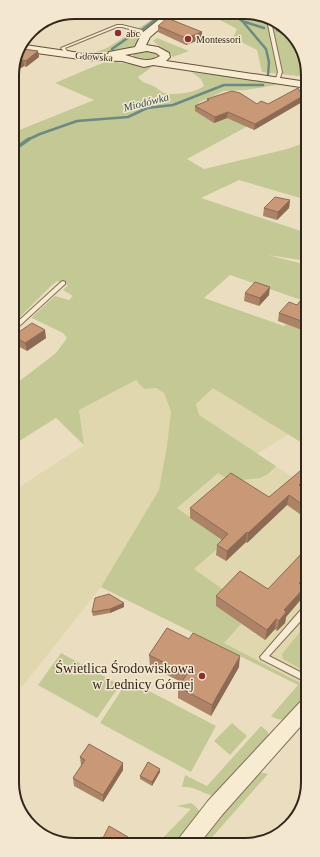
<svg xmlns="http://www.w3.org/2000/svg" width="320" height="857" font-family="'Times New Roman',serif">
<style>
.farmland{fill:#e0d7ae}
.green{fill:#c3c895}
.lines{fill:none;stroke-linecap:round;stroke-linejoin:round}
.stream-far1{stroke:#6b8b82;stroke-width:2.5}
.stream{stroke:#6b8b82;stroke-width:3.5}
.lane-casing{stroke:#836f59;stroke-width:2}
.street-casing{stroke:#836f59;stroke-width:2}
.secondary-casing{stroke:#65503c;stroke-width:2}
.lane{fill:#f7ebd2;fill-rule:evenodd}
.street{fill:#f7ebd2;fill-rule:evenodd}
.secondary{fill:#f7ebd2;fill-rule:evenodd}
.wall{fill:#ac8366}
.shaded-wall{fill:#8c6a53}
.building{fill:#c89877;stroke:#8c6a53}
.poi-dot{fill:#8f2c2e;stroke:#f3e8cf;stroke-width:1.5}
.labels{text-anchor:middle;stroke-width:3;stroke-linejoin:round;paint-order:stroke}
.far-poi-label{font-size:10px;fill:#33271d;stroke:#f3e8cf;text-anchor:start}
.far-street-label{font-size:10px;fill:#33271d;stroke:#f3e8cf}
.far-water-label{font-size:11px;font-style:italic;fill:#2c5350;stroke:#f3e8cf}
.near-poi-label{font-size:14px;fill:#33271d;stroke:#f3e8cf;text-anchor:end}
.rim{fill:none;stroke:#33271d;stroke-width:2}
</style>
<rect width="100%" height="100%" fill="#ebdec0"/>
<path class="farmland" d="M 136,380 L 144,389 L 156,388 L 164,393 L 171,412 L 168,446 L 196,404 L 213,387 L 289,434 L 257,454 L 307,486 L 308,680 L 302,687 L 101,587 L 22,687 L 13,681 L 13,491 L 84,445 L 79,410 Z"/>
<g class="green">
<path d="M 207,13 L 257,13 L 266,18 L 266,22 L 272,23 L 272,21 L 289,30 L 307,63 L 307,77 L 262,72 L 257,50 L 233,38 L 237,29 Z"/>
<path d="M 153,19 L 157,21 L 143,34 L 134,46 L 115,52 L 96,52 L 107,48 Z"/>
<path d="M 157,38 L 189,51 L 173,57 C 168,49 160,48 153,41 Z"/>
<path d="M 143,50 L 153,51 L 159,55 L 159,57 C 151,63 141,61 133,57 L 134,53 Z"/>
<path d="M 107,61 L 152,67 L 138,77 C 141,82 146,83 151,85 C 156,87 158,89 162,92 C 169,97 198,92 204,86 L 201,79 L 191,72 L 282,84 L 246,90 L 224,91 L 198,103 L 226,117 L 248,126 L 187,159 L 204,169 L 287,149 L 307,142 L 307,200 L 239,180 L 201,198 L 307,233 L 307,261 L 268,255 L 307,265 L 307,302 L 230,275 L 204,298 L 284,326 L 286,324 L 307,332 L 307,446 L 213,388 L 196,404 L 199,415 L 276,466 L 268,474 L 260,478 L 231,481 L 218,473 L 177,508 L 225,542 L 194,569 L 228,593 L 241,624 L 224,643 L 304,685 L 308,690 L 308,693 L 284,720 L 277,719 L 271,716 L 298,685 L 101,587 L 159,490 L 167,446 L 171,412 L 164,393 L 156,388 L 144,389 L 136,380 L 79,410 L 84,445 L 56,418 L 13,445 L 13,386 L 56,353 L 67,338 L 63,333 L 32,318 L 33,316 L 55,296 L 69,300 L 73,296 L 63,290 L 68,285 L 57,281 L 51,286 L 13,324 L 12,133 L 94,100 L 55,83 Z"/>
<path d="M 308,622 L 308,673 L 283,659 L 282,654 Z"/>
<path d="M 61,653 L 120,685 L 97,718 L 38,685 Z"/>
<path d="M 128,680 L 216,726 L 191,772 L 100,723 Z"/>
<path d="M 232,723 L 247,736 L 230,755 L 214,741 Z"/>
<path d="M 261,726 L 268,732 L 268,736 L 215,796 C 202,794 197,786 182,787 L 185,775 L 207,786 Z"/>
<path d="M 259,772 L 268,774 L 206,844 L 195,844 Z"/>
<path d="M 191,803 L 195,806 L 201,813 L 175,844 L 157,844 L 191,809 L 177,806 Z"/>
</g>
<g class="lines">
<g class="stream-far1">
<path d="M 232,13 L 242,21 L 264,28"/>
<path d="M 159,16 L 163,13"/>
<path d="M 244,23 L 266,49 L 269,62 L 268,75"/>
<path d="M 143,29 L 155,20"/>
<path d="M 277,30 L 290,32"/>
<path d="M 112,49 L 136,32"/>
<path d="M 27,140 L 40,134 L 77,121 L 128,117 L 147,108 L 173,105 L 224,85 L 263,85"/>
</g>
<path class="stream" d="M 12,151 L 29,139"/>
<g class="lane-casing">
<g id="lane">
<path d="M 268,19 L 271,21 L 282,72 L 279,81 L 277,82 L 275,81 L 278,72 L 267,20 Z"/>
<path d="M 117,25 L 122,25 L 142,30 L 146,37 L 143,38 L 140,32 L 122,27 L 117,27 L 65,48 L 67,51 L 71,52 L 71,54 L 65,53 L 61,48 Z"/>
<path d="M 63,281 L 65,282 L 65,284 L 15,330 L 13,331 L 13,326 L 61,282 Z"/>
<path d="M 308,604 L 308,613 L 269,656 L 308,676 L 308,683 L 261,659 L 260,657 L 305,605 Z"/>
</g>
</g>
<g class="street-casing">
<path id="street" d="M 308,698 L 308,718 L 222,815 L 199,844 L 178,844 L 180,837 L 208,801 L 302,700 Z"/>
</g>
<g class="secondary-casing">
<path id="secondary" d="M 167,13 L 178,13 L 150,37 L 146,45 L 158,47 L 169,53 L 170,57 L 166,61 L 307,82 L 307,88 L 153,65 L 144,67 L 122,61 L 87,60 L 22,51 L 25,45 L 87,54 L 108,54 L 109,52 L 135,47 L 142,33 ZM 147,51 L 156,53 L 160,56 C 148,64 137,58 125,55 Z"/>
</g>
<use href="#lane" class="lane"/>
<use href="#street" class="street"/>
<use href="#secondary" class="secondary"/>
</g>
<g class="wall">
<path d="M 158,26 L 202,32 L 201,39 L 186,45 L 158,32 Z"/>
<path d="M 23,49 L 38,51 L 39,57 L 26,67 L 24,66 L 12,74 L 12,71 Z"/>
<path d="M 303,96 L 302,102 L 254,130 L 227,118 L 214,123 L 195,111 L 195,106 L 207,101 L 207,99 L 257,104 L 268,104 Z"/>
<path d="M 290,200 L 289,208 L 277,220 L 263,216 L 264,208 Z"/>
<path d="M 245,293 L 269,295 L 259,306 L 244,301 Z"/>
<path d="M 307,303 L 307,332 L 278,321 L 279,313 L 297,305 Z"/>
<path d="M 13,336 L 46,338 L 27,351 L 14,344 Z"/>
<path d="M 306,478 L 305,485 L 307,486 L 307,519 L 287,505 L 247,543 L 246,542 L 226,561 L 216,555 L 217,545 L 222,540 L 190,518 L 190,508 L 269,497 Z"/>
<path d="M 308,553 L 308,582 L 304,586 L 305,587 L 303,597 L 286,617 L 285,623 L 277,631 L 275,629 L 265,640 L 216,606 L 216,596 L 268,589 Z"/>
<path d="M 124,603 L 124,607 L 110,613 L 93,616 L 92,612 Z"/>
<path d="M 149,655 L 239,667 L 211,716 L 178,698 L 178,687 L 181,682 L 150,666 Z"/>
<path d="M 80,757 L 123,763 L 123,770 L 103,802 L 74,786 L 73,778 L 82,765 L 81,765 Z"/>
<path d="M 160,772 L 152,786 L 140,779 L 140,776 Z"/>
</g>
<g class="shaded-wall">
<path d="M 202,32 L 201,39 L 186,45 L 186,38 Z"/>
<path d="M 38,51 L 39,57 L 26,67 L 26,61 Z"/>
<path d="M 23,60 L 24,66 L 12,74 L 12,71 L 15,66 Z"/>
<path d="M 303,96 L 302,102 L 254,130 L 255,124 Z"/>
<path d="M 228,112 L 227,118 L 214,123 L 215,117 Z"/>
<path d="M 290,200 L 289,208 L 277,220 L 278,212 Z"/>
<path d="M 270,287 L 269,295 L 259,306 L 260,298 Z"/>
<path d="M 45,330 L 46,338 L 27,351 L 25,343 Z"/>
<path d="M 306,478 L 305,488 L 297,495 L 299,485 Z"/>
<path d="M 289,495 L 287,505 L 247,543 L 248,533 Z"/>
<path d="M 247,532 L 246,542 L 226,561 L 227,551 Z"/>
<path d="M 308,574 L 308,582 L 297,593 L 299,583 Z"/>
<path d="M 305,587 L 303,597 L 286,617 L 285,623 L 277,631 L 279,621 L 284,610 Z"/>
<path d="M 124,603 L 124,607 L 110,613 L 110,609 Z"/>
<path d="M 276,619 L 275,629 L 265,640 L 267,630 Z"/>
<path d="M 240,656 L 239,667 L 211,716 L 212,705 Z"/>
<path d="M 123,763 L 123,770 L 103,802 L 103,795 Z"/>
<path d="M 160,769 L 160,772 L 152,786 L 152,782 Z"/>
<path d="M 128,837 L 129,841 L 127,844 L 125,844 Z"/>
</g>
<g class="building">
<path d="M 167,18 L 202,32 L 186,38 L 158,26 Z"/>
<path d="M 23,49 L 38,51 L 26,61 L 23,60 L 15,66 Z"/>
<path d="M 298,88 L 303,96 L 255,124 L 228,112 L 215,117 L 195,106 L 209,100 L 207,99 L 232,91 L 240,93 L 257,104 L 261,101 L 268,104 Z"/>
<path d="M 275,197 L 290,200 L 278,212 L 264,208 Z"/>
<path d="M 255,282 L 270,287 L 260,298 L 245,293 Z"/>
<path d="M 300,301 L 307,303 L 307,323 L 279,313 L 289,302 L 297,305 Z"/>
<path d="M 32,323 L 45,330 L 25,343 L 13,336 Z"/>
<path d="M 300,471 L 306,478 L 299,485 L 301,487 L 304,484 L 307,486 L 307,508 L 289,495 L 248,533 L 247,532 L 227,551 L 217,545 L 228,534 L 190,508 L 231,473 L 269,497 Z"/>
<path d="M 304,551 L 308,553 L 308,574 L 299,583 L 305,587 L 284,610 L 286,612 L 279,621 L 276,619 L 267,630 L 216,596 L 240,571 L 268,589 Z"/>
<path d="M 109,594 L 124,603 L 110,609 L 92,612 L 95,598 Z"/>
<path d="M 167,628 L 189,639 L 193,633 L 240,656 L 212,705 L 178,687 L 187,674 L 149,655 Z"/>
<path d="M 89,744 L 123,763 L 103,795 L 73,778 L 85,760 L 80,757 Z"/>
<path d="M 148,762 L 160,769 L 152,782 L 140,776 Z"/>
<path d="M 27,816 L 41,829 L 40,831 L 30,826 L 26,817 Z"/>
<path d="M 109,826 L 128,837 L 125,844 L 97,844 L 101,837 L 103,838 Z"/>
</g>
<g class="poi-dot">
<circle cx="118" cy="33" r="4"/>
<circle cx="188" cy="39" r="4"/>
<circle cx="202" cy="676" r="4"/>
</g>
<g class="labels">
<g class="far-poi-label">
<text x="126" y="37">abc</text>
<text x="196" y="43">Montessori</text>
</g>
<g class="far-street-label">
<text transform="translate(94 56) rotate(4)" y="4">Gdowska</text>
</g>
<g class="far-water-label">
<text transform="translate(146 102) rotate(-14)" y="4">Miodówka</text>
</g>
<g class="near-poi-label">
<text x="194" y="673">Świetlica Środowiskowa<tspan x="194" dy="16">w Lednicy Górnej</tspan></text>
</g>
</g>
<path d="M0 0H320V857H0ZM75 19H245A56 56 0 0 1 301 75V782A56 56 0 0 1 245 838H75A56 56 0 0 1 19 782V75A56 56 0 0 1 75 19Z" fill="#f3e8cf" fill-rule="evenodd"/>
<path class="rim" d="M75 19H245A56 56 0 0 1 301 75V782A56 56 0 0 1 245 838H75A56 56 0 0 1 19 782V75A56 56 0 0 1 75 19Z"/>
</svg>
